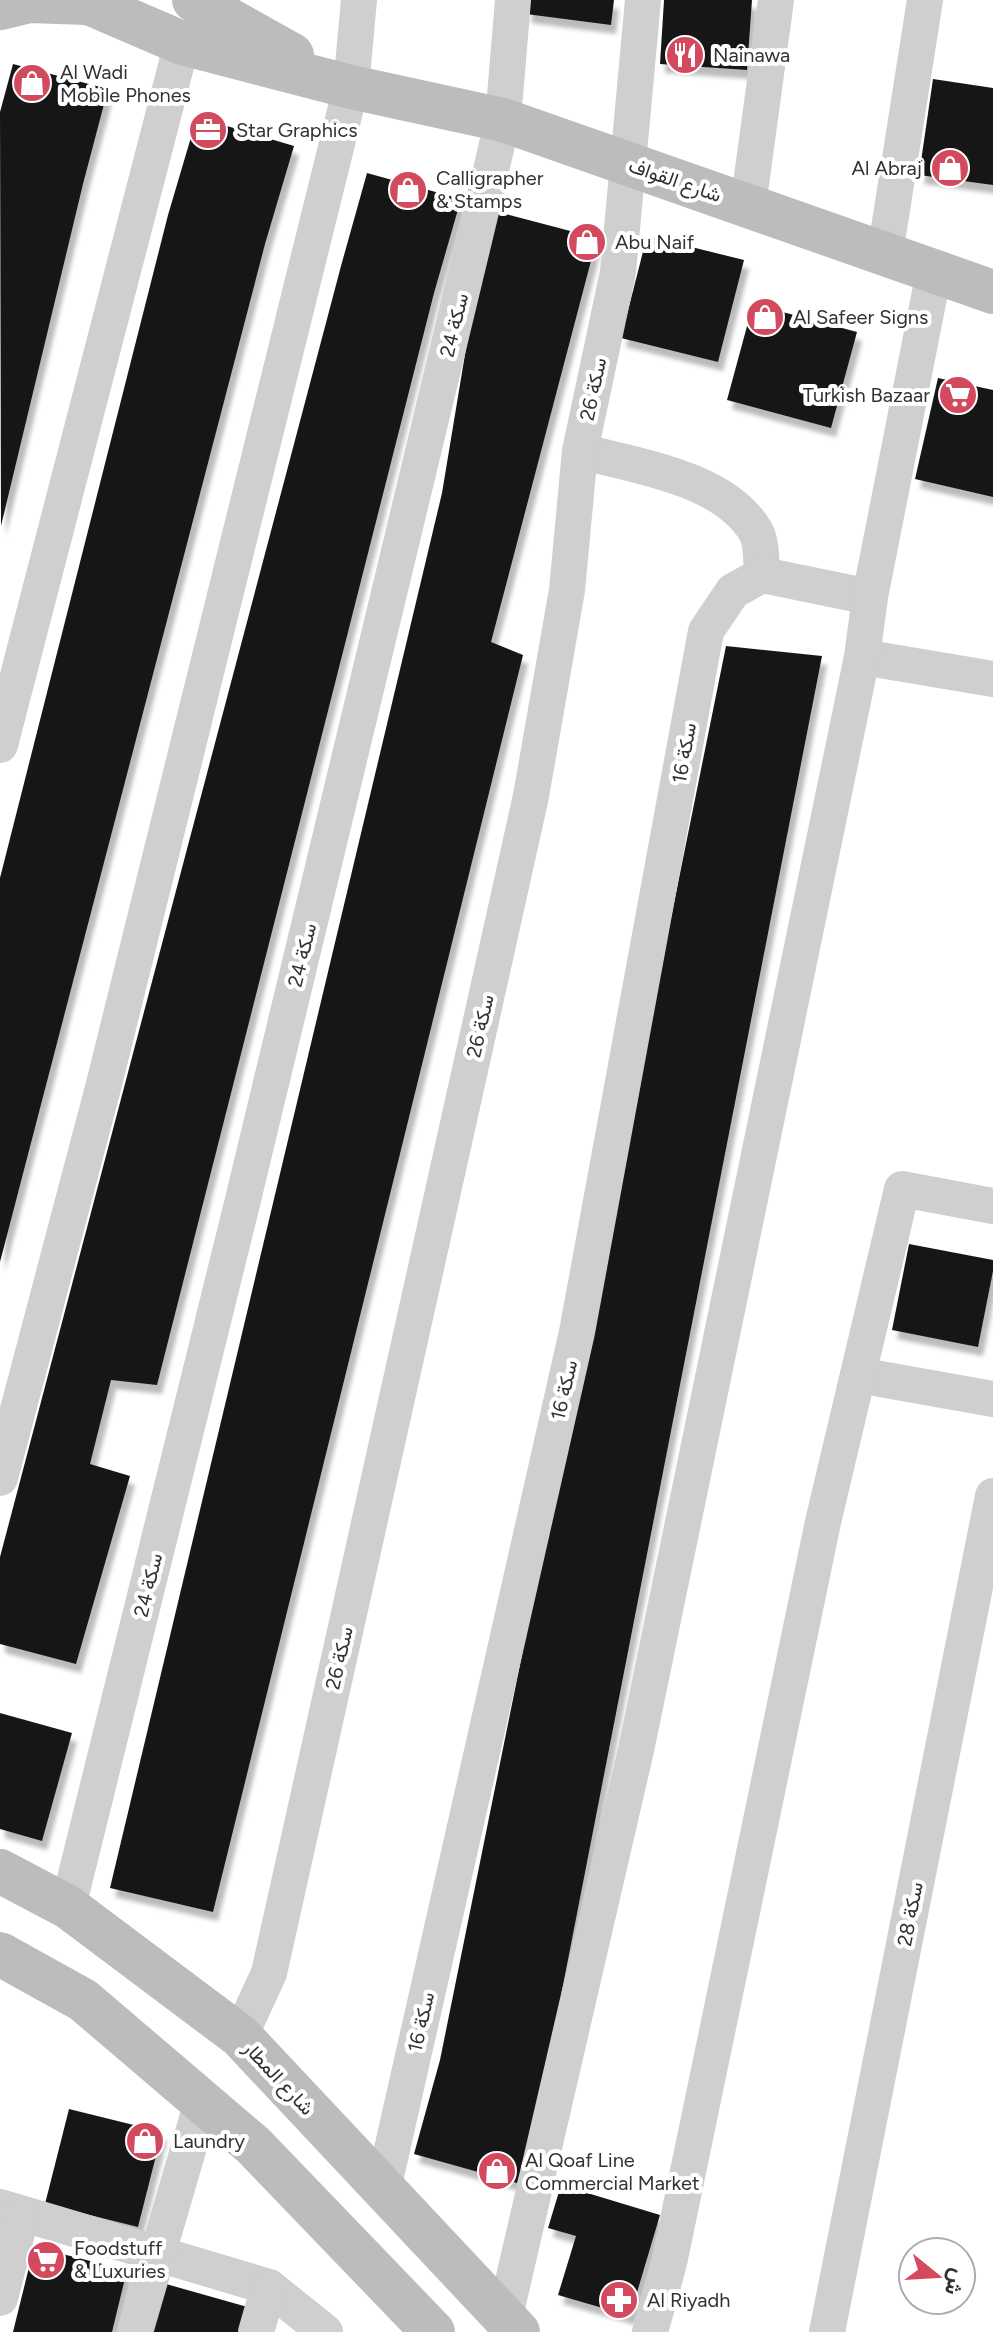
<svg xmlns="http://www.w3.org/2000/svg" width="993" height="2332" font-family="Figtree,Vazirmatn,sans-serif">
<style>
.building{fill:#191919;filter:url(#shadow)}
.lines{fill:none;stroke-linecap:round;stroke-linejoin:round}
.street{stroke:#cfcfcf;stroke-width:36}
.secondary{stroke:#bcbcbc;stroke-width:44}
.labels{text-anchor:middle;stroke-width:8;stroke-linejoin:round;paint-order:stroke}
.poi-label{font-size:20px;fill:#323232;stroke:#fff;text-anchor:start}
.street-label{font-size:20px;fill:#323232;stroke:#fff}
</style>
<defs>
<filter id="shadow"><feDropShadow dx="5" dy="9" stdDeviation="2" flood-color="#0004"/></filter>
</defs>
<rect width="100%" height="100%" fill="#fff"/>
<g class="building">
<path d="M 528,0 L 614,0 L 611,25 L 526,14 Z"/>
<path d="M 664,0 L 752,0 L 747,70 L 660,64 Z"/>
<path d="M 13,64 L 108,89 L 83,184 L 1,526 L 0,112 Z"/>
<path d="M 933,79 L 993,88 L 993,185 L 919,175 Z"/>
<path d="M 197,117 L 294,146 L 265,244 L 0,1262 L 0,878 L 168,215 Z"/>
<path d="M 367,173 L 461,199 L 434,293 L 157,1385 L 111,1380 L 90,1464 L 130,1476 L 76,1664 L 0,1644 L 0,1557 L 341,266 Z"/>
<path d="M 498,212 L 597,238 L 491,642 L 523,655 L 213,1912 L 110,1888 L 442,493 L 473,306 Z"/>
<path d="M 647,236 L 744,260 L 718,362 L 621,338 Z"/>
<path d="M 753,304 L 857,332 L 831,428 L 727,400 Z"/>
<path d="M 938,378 L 993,390 L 993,497 L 915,479 Z"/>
<path d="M 726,646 L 822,656 L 543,2088 L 517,2183 L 414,2154 L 440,2060 Z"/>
<path d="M 909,1244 L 993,1260 L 993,1271 L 978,1347 L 892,1330 Z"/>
<path d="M 0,1713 L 72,1733 L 42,1841 L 0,1829 Z"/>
<path d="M 69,2109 L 162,2132 L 138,2227 L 45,2204 Z"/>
<path d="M 561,2185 L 660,2215 L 630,2316 L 558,2295 L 576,2236 L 548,2228 Z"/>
<path d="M 34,2247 L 127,2270 L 112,2332 L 13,2332 Z"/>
<path d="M 159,2282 L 251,2308 L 244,2332 L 145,2332 Z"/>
</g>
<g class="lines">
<g class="street">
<path d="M 748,206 L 776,0"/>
<path d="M 885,254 L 925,0"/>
<path d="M 580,451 C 636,466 725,478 756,532 C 762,543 761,562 762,575"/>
<path d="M 862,657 L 993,679"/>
<path d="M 0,745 L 182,43"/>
<path d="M 858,1375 L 993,1399"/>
<path d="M 0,1478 L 104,1084 L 351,87 L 359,0"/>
<path d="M 68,1907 L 240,1212 L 503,120 L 513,0"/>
<path d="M 240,2036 L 269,1973 L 531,796 L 567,590 L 580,451 L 618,272 L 643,0"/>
<path d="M 383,2189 L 577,1332 L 706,631 L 733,591 L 762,575 L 870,597"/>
<path d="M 0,2207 L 269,2287 L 325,2332"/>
<path d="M 0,2298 L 22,2214"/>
<path d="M 505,2316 L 636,1750 L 862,657 L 870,597 L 934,272"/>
<path d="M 135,2332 L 202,2102"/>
<path d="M 256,2332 L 269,2287"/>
<path d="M 650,2332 L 669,2263 L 823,1522 L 902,1189 L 993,1206"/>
<path d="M 827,2332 L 993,1496"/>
</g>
<g class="secondary">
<path d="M 82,0 L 182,43 L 351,87 L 503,120 L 993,292"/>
<path d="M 194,0 L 292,55"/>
<path d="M 0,8 L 29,1 L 87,3"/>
<path d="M 0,1871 L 68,1907 L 240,2036 L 518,2332"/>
<path d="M 0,1954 L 83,2000 L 253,2145 L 433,2332"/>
</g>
</g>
<defs>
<g id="restaurant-disc" transform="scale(2)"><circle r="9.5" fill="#d34a5e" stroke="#fff"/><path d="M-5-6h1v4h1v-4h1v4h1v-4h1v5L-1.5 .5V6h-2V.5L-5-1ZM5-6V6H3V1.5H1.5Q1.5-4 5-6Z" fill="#fff"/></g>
<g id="shop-disc" transform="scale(2)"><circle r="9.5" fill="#d34a5e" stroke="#fff"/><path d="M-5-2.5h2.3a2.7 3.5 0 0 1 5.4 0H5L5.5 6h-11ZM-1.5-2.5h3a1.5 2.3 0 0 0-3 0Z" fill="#fff"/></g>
<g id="office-disc" transform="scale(2)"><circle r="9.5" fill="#d34a5e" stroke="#fff"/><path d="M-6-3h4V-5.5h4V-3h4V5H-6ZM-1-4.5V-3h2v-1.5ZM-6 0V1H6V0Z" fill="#fff"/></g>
<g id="supermarket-disc" transform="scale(2)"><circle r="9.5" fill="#d34a5e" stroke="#fff"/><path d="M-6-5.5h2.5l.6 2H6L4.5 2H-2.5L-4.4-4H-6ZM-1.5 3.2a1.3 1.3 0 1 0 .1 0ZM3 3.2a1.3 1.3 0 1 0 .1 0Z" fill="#fff"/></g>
<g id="pharmacy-disc" transform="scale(2)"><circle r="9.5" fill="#d34a5e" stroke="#fff"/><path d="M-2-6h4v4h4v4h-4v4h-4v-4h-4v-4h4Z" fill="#fff"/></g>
</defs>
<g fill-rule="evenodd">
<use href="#restaurant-disc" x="685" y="55"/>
<use href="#shop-disc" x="32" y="83"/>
<use href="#office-disc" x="208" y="130"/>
<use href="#shop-disc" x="950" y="168"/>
<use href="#shop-disc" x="408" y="190"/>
<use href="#shop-disc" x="587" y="242"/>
<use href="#shop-disc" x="765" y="317"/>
<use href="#supermarket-disc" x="958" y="395"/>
<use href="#shop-disc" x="145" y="2141"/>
<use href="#shop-disc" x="497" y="2171"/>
<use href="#supermarket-disc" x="46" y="2260"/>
<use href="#pharmacy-disc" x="619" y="2300"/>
</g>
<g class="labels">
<g class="poi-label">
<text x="713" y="62">Nainawa</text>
<text x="60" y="79">Al Wadi<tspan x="60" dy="23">Mobile Phones</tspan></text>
<text x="236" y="137">Star Graphics</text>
<text x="922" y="175" text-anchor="end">Al Abraj</text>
<text x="436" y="185">Calligrapher<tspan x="436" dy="23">&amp; Stamps</tspan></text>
<text x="615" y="249">Abu Naif</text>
<text x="793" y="324">Al Safeer Signs</text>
<text x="930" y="402" text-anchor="end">Turkish Bazaar</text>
<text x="173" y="2148">Laundry</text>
<text x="525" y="2167">Al Qoaf Line<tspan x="525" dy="23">Commercial Market</tspan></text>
<text x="74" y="2255">Foodstuff<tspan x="74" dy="23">&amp; Luxuries</tspan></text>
<text x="647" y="2307">Al Riyadh</text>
</g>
<g class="street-label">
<text transform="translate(675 180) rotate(19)" y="7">شارع القواف</text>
<text transform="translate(454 325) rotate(-76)" y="7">سكة 24</text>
<text transform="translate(593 389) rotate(-78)" y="7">سكة 26</text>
<text transform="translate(684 753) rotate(-80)" y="7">سكة 16</text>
<text transform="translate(302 955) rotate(-76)" y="7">سكة 24</text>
<text transform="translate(480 1026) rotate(-77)" y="7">سكة 26</text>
<text transform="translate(564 1390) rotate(-77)" y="7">سكة 16</text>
<text transform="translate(148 1585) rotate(-76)" y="7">سكة 24</text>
<text transform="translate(339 1658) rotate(-77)" y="7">سكة 26</text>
<text transform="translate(910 1914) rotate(-79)" y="7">سكة 28</text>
<text transform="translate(421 2022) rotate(-77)" y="7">سكة 16</text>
<text transform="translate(279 2078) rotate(47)" y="7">شارع المطار</text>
</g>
</g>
<g transform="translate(937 2276) rotate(108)"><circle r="38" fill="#ffffff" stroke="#adadad" stroke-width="2"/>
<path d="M0-6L14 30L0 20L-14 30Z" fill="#d34a5e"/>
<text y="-12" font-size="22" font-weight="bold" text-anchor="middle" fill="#323232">ش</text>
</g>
</svg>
